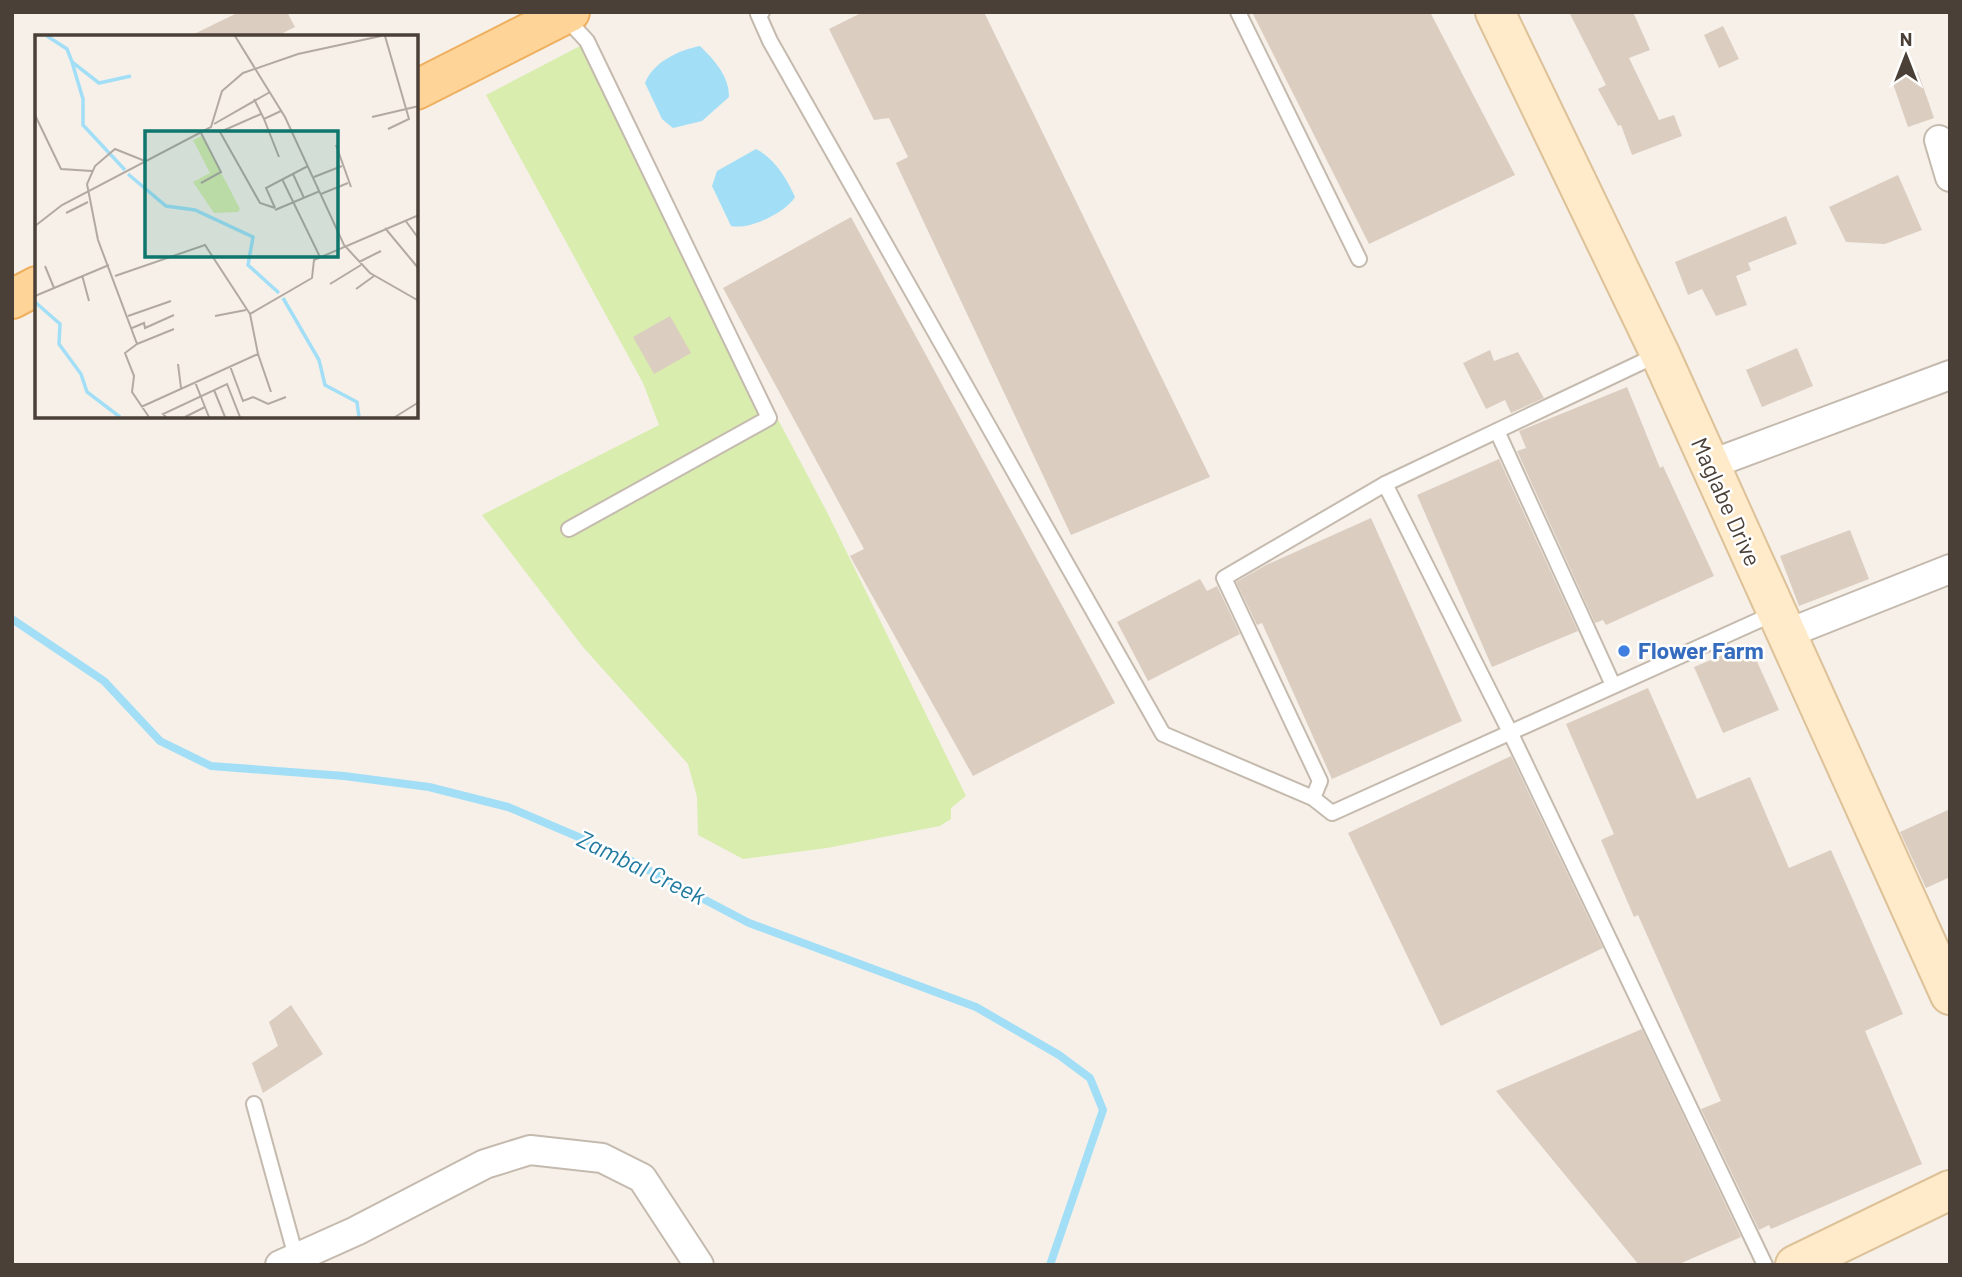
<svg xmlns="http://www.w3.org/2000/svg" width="1962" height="1277" font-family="Barlow,sans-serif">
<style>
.green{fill:#d9edaf}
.water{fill:#a2dff7}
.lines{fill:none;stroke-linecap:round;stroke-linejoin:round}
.stream{stroke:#a2dff7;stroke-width:8}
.building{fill:#dccdc1}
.lane-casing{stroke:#c5baae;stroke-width:18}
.street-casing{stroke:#c5baae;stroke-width:32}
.secondary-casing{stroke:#ddc198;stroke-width:42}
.primary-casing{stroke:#eeb05f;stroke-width:42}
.lane{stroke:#fff;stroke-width:14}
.street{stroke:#fff;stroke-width:28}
.secondary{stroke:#ffebca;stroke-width:38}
.primary{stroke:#ffd499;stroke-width:38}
.shop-dot{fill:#3f7fe0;stroke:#fff;stroke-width:2.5}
.labels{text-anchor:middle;stroke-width:5;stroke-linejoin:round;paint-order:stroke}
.street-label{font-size:23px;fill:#4b4037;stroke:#fff}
.shop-label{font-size:23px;font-weight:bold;fill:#366cbe;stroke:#fff;text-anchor:start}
.water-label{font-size:24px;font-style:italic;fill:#217a9e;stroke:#fff}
.inset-river{fill:none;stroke:#a2dff7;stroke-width:3.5}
.inset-road{fill:none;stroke:#b2aaa2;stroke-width:2}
.view{fill:#0f766e;fill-opacity:0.15;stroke:#0f766e;stroke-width:3.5}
.inset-edge{fill:none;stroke:#4b4037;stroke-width:3.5}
</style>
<rect width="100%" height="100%" fill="#f6f0e9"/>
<path class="green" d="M 580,46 L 827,512 L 966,796 L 951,808 L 951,819 L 940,826 L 827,848 L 743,859 L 698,835 L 697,797 L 688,764 L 583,647 L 482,515 L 659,425 L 643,383 L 486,95 Z"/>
<g class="water">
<path d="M 700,46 C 715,61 729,76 729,97 L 702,121 L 673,128 L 662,119 L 645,83 C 653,62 679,50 700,46 Z"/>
<path d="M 756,149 C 774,158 787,179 795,197 C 786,213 748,230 731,226 L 712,186 L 717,171 Z"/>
</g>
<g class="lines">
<path class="stream" d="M 12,619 L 104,681 L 160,741 L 211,766 L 344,776 L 429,787 L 508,807 L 616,853 L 749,923 L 976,1007 L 1059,1055 L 1090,1078 L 1103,1110 L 1050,1265"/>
</g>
<g class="building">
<path d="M 239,12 L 287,12 L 295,27 L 275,37 L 188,37 Z"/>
<path d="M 863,12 L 984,12 L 1210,477 L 1071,535 L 896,163 L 908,157 L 889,118 L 874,120 L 829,29 Z"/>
<path d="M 1252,12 L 1430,12 L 1515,175 L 1369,244 Z"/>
<path d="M 1569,12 L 1633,12 L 1650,50 L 1629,58 L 1659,120 L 1674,115 L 1682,136 L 1632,155 L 1621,125 L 1618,126 L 1598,89 L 1606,85 Z"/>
<path d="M 1723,26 L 1739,59 L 1719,68 L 1704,35 Z"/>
<path d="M 1918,72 L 1934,118 L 1908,127 L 1892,81 Z"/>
<path d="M 1898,175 L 1922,230 L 1885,244 L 1846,242 L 1829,207 Z"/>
<path d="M 1786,216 L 1797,244 L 1748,263 L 1751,270 L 1736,276 L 1747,305 L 1716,316 L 1702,289 L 1688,295 L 1675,262 Z"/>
<path d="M 851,217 L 1115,703 L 973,776 L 850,556 L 864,549 L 723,288 Z"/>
<path d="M 670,316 L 691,353 L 654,374 L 633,337 Z"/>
<path d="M 1797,348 L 1813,386 L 1762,407 L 1746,370 Z"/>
<path d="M 1490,350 L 1494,361 L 1518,352 L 1544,398 L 1511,413 L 1505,400 L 1486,409 L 1463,363 Z"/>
<path d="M 1627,387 L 1660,468 L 1663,466 L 1714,576 L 1606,625 L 1603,620 L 1595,623 L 1517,451 L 1526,448 L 1519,431 Z"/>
<path d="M 1499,459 L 1578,631 L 1492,667 L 1417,495 Z"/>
<path d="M 1371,518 L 1462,721 L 1332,779 L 1262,623 L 1257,625 L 1236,582 L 1266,565 Z"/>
<path d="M 1850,530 L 1869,579 L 1799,606 L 1780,556 Z"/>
<path d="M 1200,579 L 1207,591 L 1217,586 L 1240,634 L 1148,681 L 1117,622 Z"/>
<path d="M 1749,644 L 1779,710 L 1723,733 L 1694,667 Z"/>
<path d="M 1648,688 L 1697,799 L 1750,777 L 1789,868 L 1831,850 L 1903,1014 L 1865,1031 L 1922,1164 L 1771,1229 L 1769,1225 L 1759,1230 L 1701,1109 L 1721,1101 L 1638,915 L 1634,917 L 1601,840 L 1614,834 L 1566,724 Z"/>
<path d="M 1511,756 L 1603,948 L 1441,1026 L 1348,833 Z"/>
<path d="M 1950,809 L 1950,877 L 1926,888 L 1900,832 Z"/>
<path d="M 291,1005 L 323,1054 L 263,1093 L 252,1063 L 278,1046 L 269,1022 Z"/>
<path d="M 1642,1029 L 1741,1237 L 1677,1265 L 1639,1265 L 1496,1091 Z"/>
</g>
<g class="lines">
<g class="lane-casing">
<g id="lane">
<path d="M 762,12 L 758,14 L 770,41 L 1163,734 L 1313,798 L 1320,781 L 1224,578 L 1385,484 L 1659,354"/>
<path d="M 1238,12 L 1359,259"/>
<path d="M 565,17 L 587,41 L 769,418 L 569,529"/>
<path d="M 1497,431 L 1613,685"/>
<path d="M 1385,484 L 1511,734 L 1765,1265"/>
<path d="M 1313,798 L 1332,813 L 1775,613"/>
<path d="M 254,1104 L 296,1257"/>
</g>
</g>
<g class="street-casing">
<g id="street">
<path d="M 1939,140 L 1950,177"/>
<path d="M 1709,465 L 1950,375"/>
<path d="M 1786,634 L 1950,569"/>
<path d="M 280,1265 L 356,1231 L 485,1164 L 530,1150 L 602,1158 L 642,1178 L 699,1265"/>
</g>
</g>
<g class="secondary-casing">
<g id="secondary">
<path d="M 1495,12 L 1660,354 L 1950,995"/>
<path d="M 1795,1265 L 1950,1190"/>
</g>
</g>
<g class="primary-casing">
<g id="primary">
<path d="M 416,90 L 570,12"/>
<path d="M 12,299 L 37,286"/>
</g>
</g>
<use href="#lane" class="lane"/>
<use href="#street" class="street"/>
<use href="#secondary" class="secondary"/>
<use href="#primary" class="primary"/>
</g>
<circle class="shop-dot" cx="1624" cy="651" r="7"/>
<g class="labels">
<g class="street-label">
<text transform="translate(1726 502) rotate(66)" y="8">Maglabe Drive</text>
</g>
<g class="shop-label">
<text x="1638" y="659">Flower Farm</text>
</g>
<g class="water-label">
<text transform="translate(641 868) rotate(26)" y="8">Zambal Creek</text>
</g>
</g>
<g transform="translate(35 35)">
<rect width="383" height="383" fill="#f6f0e9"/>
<path d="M 167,101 L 205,174 L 203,177 L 179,178 L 158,147 L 175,138 L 158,105 Z" fill="#d9edaf"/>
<path class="inset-river" d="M 12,1 L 32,14 L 37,27 L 64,48 L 96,41M 37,27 L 48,64 L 48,90 L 90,135M 93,139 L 131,171 L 160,175 L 218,202 L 213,230 L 244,258M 248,263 L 284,325 L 290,350 L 322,367 L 324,382M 0,267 L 25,289 L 24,309 L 46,339 L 52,357 L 85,382"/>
<path class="inset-road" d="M 200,1 L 250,82 L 309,210 L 335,238 L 384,266M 350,1 L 374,84 L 353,94M 219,64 L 229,84 L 246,76M 226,79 L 185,97 L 225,168 L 240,173M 0,80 L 26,134 L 57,136M 337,82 L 384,71M 229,84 L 244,122M 179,89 L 235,57M 166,98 L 186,137 L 166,148M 301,110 L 316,152M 110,126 L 80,114 L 60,131 L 52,149 L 63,205 L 102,309 L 90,318 L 99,341 L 97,357 L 114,382M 258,139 L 269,163M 279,142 L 307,131M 247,144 L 285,222M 286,159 L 313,148M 240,173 L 231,153 L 273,131M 240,175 L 285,156M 31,178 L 53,167M 370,185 L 384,204M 0,191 L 27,170 L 176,92 L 187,56 L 208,38 L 263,19 L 346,1M 350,193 L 384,234M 324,227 L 346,216M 10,231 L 19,253M 47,240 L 54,266M 80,241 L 170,210 L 215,279M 295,249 L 326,230M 321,254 L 339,241M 0,261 L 74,230M 93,281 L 136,266M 180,281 L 211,275M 97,293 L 109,288 L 110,293 L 139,280M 102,309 L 139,294M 223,319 L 236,357M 143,329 L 146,353M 195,331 L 208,366 L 218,362 L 233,369 L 251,362M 160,347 L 174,382M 179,355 L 190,382M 106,372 L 223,319 L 215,279 L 277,243 L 279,225 L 384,180M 131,382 L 128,379 L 192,349 L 205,382M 150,382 L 170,372M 360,382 L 384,367"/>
<path class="view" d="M 110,96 L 303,96 L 303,222 L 110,222 Z"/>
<rect width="383" height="383" class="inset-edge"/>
</g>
<rect width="1962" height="1277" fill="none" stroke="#4b4037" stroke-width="28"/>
<g transform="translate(1906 56)" stroke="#ffffff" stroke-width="5" paint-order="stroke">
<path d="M0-5L12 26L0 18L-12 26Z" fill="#4b4037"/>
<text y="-10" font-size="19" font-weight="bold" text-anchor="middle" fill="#4b4037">N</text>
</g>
</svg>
